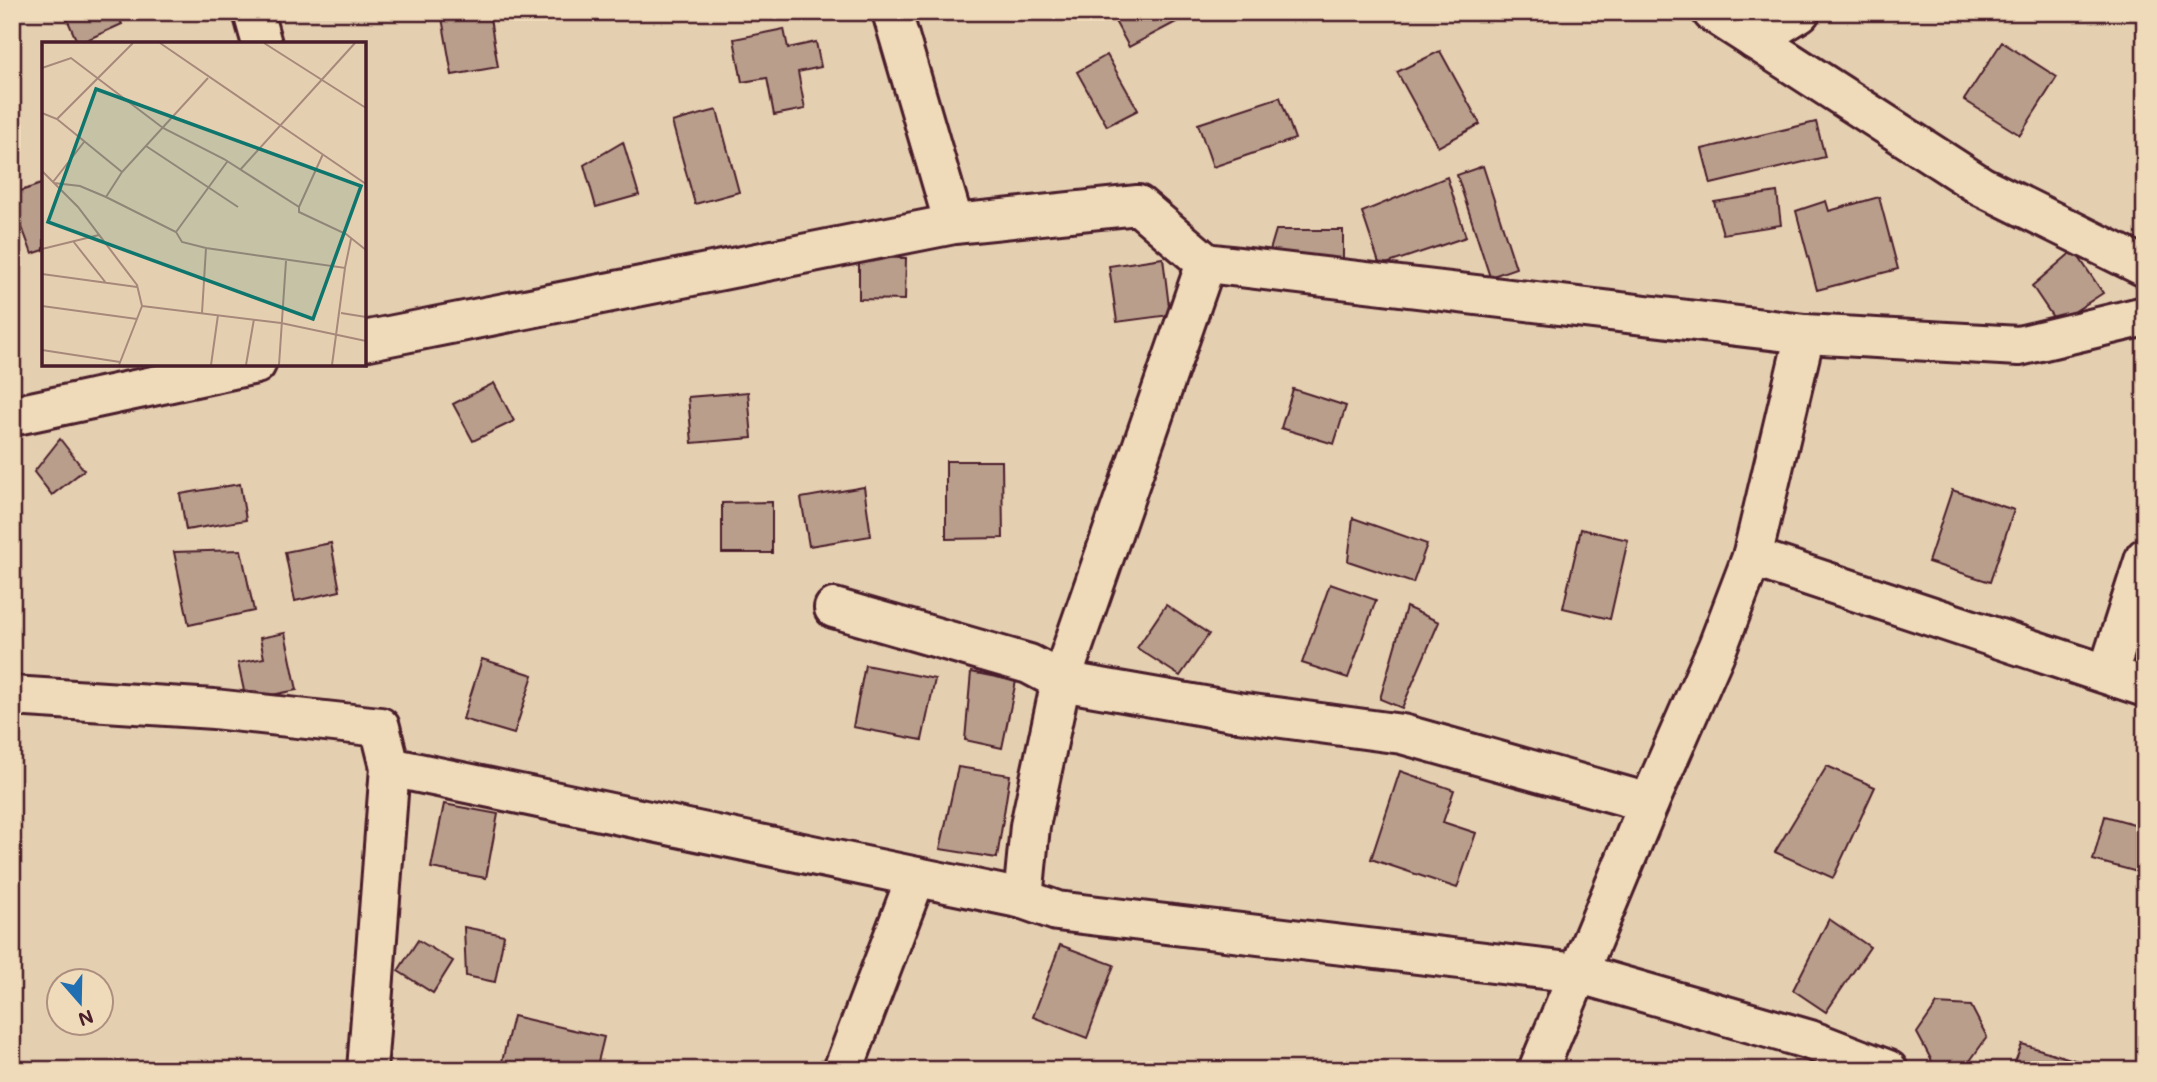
<svg xmlns="http://www.w3.org/2000/svg" width="2157" height="1082" font-family="Mali,sans-serif">
<style>
.building{fill:#b99e8c;stroke:#4a1f2b;stroke-width:2}
.lines{fill:none;stroke-linecap:round;stroke-linejoin:round}
.street-casing{stroke:#4a1f2b;stroke-width:44}
.street{stroke:#efdab9;stroke-width:38}
.inset-road{fill:none;stroke:#a7897b;stroke-width:2}
.view{fill:#0f766e;fill-opacity:0.15;stroke:#0f766e;stroke-width:3.5}
.inset-edge{fill:none;stroke:#4a1f2b;stroke-width:3.5}
</style>
<rect width="100%" height="100%" fill="#e5cfb1"/>
<filter id="ink" filterUnits="userSpaceOnUse"><feTurbulence type="fractalNoise" baseFrequency=".0143" numOctaves="2"/><feDisplacementMap in="SourceGraphic" scale="14" xChannelSelector="R" yChannelSelector="G"/><feConvolveMatrix kernelMatrix="1 2 1 2 8 2 1 2 1" color-interpolation-filters="sRGB"/></filter>
<g filter="url(#ink)">
<g class="building">
<path d="M 64,12 L 116,12 L 122,24 L 78,44 Z"/>
<path d="M 441,12 L 489,12 L 498,67 L 452,75 Z"/>
<path d="M 1110,12 L 1195,12 L 1129,47 Z"/>
<path d="M 784,29 L 788,48 L 816,42 L 821,67 L 798,72 L 805,109 L 774,115 L 767,78 L 742,82 L 734,39 Z"/>
<path d="M 2002,42 L 2057,77 L 2020,135 L 1964,100 Z"/>
<path d="M 1440,51 L 1480,124 L 1438,147 L 1397,72 Z"/>
<path d="M 1107,55 L 1138,110 L 1107,126 L 1077,72 Z"/>
<path d="M 1280,97 L 1295,139 L 1213,167 L 1198,124 Z"/>
<path d="M 717,110 L 739,192 L 695,204 L 672,122 Z"/>
<path d="M 1816,122 L 1825,157 L 1711,184 L 1702,149 Z"/>
<path d="M 623,142 L 639,195 L 596,207 L 584,165 Z"/>
<path d="M 1483,166 L 1516,268 L 1490,277 L 1457,175 Z"/>
<path d="M 1447,177 L 1466,237 L 1380,266 L 1362,212 Z"/>
<path d="M 44,183 L 44,250 L 32,254 L 12,200 L 12,194 Z"/>
<path d="M 1777,192 L 1781,225 L 1723,234 L 1714,202 Z"/>
<path d="M 1879,197 L 1898,269 L 1817,290 L 1796,211 L 1826,201 L 1829,211 Z"/>
<path d="M 1276,230 L 1343,230 L 1343,274 L 1263,274 Z"/>
<path d="M 2074,250 L 2103,293 L 2057,323 L 2032,286 Z"/>
<path d="M 859,257 L 906,258 L 905,300 L 859,299 Z"/>
<path d="M 1163,258 L 1170,315 L 1117,322 L 1109,266 Z"/>
<path d="M 494,383 L 514,421 L 473,441 L 453,404 Z"/>
<path d="M 1293,389 L 1346,406 L 1334,444 L 1281,428 Z"/>
<path d="M 748,392 L 752,438 L 692,443 L 688,397 Z"/>
<path d="M 60,439 L 84,470 L 52,495 L 34,472 Z"/>
<path d="M 946,461 L 1002,461 L 1003,538 L 946,539 Z"/>
<path d="M 240,484 L 246,520 L 186,530 L 180,494 Z"/>
<path d="M 864,487 L 871,536 L 809,546 L 801,498 Z"/>
<path d="M 1952,490 L 2014,510 L 1990,582 L 1928,562 Z"/>
<path d="M 772,502 L 772,553 L 722,553 L 722,503 Z"/>
<path d="M 1353,518 L 1427,544 L 1413,583 L 1348,561 Z"/>
<path d="M 1581,529 L 1628,540 L 1610,619 L 1563,608 Z"/>
<path d="M 331,543 L 340,591 L 295,601 L 285,552 Z"/>
<path d="M 241,550 L 254,611 L 189,625 L 174,552 Z"/>
<path d="M 1330,584 L 1376,600 L 1348,678 L 1302,663 Z"/>
<path d="M 1166,605 L 1209,634 L 1180,676 L 1137,648 Z"/>
<path d="M 1406,607 L 1439,622 L 1402,708 L 1380,699 Z"/>
<path d="M 285,633 L 297,690 L 246,700 L 238,663 L 264,658 L 260,638 Z"/>
<path d="M 482,659 L 533,675 L 514,734 L 463,719 Z"/>
<path d="M 865,665 L 935,679 L 922,740 L 853,727 Z"/>
<path d="M 971,672 L 1016,681 L 1002,748 L 965,740 Z"/>
<path d="M 1827,766 L 1875,787 L 1833,878 L 1775,852 Z"/>
<path d="M 958,767 L 1010,775 L 997,858 L 940,849 Z"/>
<path d="M 1400,771 L 1454,790 L 1443,822 L 1476,833 L 1457,888 L 1371,859 Z"/>
<path d="M 444,804 L 498,814 L 486,878 L 431,868 Z"/>
<path d="M 2105,816 L 2145,827 L 2145,874 L 2093,860 Z"/>
<path d="M 1829,919 L 1870,947 L 1826,1012 L 1793,990 Z"/>
<path d="M 464,927 L 504,935 L 495,982 L 466,976 Z"/>
<path d="M 418,940 L 453,961 L 433,993 L 398,971 Z"/>
<path d="M 1060,945 L 1114,965 L 1087,1038 L 1033,1017 Z"/>
<path d="M 1937,1004 L 1971,1006 L 1987,1037 L 1967,1065 L 1933,1063 L 1917,1033 Z"/>
<path d="M 513,1016 L 604,1037 L 596,1070 L 500,1070 Z"/>
<path d="M 2022,1044 L 2090,1065 L 2088,1070 L 2012,1070 Z"/>
</g>
<g class="lines">
<g class="street-casing">
<g id="street">
<path d="M 253,12 L 262,44"/>
<path d="M 892,12 L 954,224"/>
<path d="M 1712,12 L 1981,186 L 2145,267"/>
<path d="M 1755,40 L 1800,12"/>
<path d="M 364,341 L 954,224 L 1138,205 L 1206,263 L 1805,334 L 2019,346 L 2145,316"/>
<path d="M 12,416 L 256,364"/>
<path d="M 1752,557 L 2145,687"/>
<path d="M 834,608 L 1029,664 L 1061,681 L 1238,712 L 1402,734 L 1649,803"/>
<path d="M 2108,673 L 2145,558"/>
<path d="M 12,696 L 214,709 L 380,727 L 390,767 L 1023,899 L 1057,911 L 1577,973 L 1810,1040 L 1888,1070"/>
<path d="M 1023,899 L 1030,826 L 1061,681 L 1206,263"/>
<path d="M 367,1070 L 390,767"/>
<path d="M 843,1070 L 916,877"/>
<path d="M 1538,1070 L 1649,803 L 1718,646 L 1752,557 L 1805,334"/>
</g>
</g>
<use href="#street" class="street"/>
</g>
</g>
<g transform="translate(42 42)">
<rect width="324" height="324" fill="#e5cfb1"/>
<path class="inset-road" d="M 118,1 L 324,142M 222,1 L 324,66M 0,26 L 29,16 L 121,86 L 182,117 L 257,165 L 257,170 L 304,192 L 324,208M 0,71 L 15,77 L 80,130M 15,77 L 91,1M 104,104 L 196,165M 198,128 L 313,1M 0,129 L 36,165 L 95,243 L 100,264 L 77,323M 11,140 L 42,100M 12,141 L 38,144 L 64,155 L 134,190 L 140,200 L 164,206 L 303,226 L 309,197M 64,155 L 80,130 L 166,36M 257,165 L 281,112M 134,190 L 185,120M 31,199 L 64,241M 0,207 L 57,193M 0,232 L 95,245M 0,264 L 95,277M 100,264 L 239,281 L 324,299M 160,271 L 164,206M 299,271 L 324,275M 0,308 L 78,320M 169,323 L 176,273M 204,323 L 212,277M 237,323 L 244,219M 290,323 L 303,226"/>
<path class="view" d="M 54,47 L 319,144 L 271,277 L 6,180 Z"/>
<rect width="324" height="324" class="inset-edge"/>
</g>
<rect width="2157" height="1082" fill="none" stroke="#efdab9" stroke-width="42"/>
<rect x="21" y="21" width="2115" height="1040" fill="none" stroke="#4a1f2b" stroke-width="2.5" filter="url(#ink)"/>
<g transform="translate(80 1002) rotate(160)"><circle r="33" fill="#efdab9" stroke="#ad8f80" stroke-width="2"/>
<path d="M0-5L12 26L0 18L-12 26Z" fill="#1f6fb2"/>
<text y="-10" font-size="19" font-weight="bold" text-anchor="middle" fill="#4a1f2b">N</text>
</g>
</svg>
